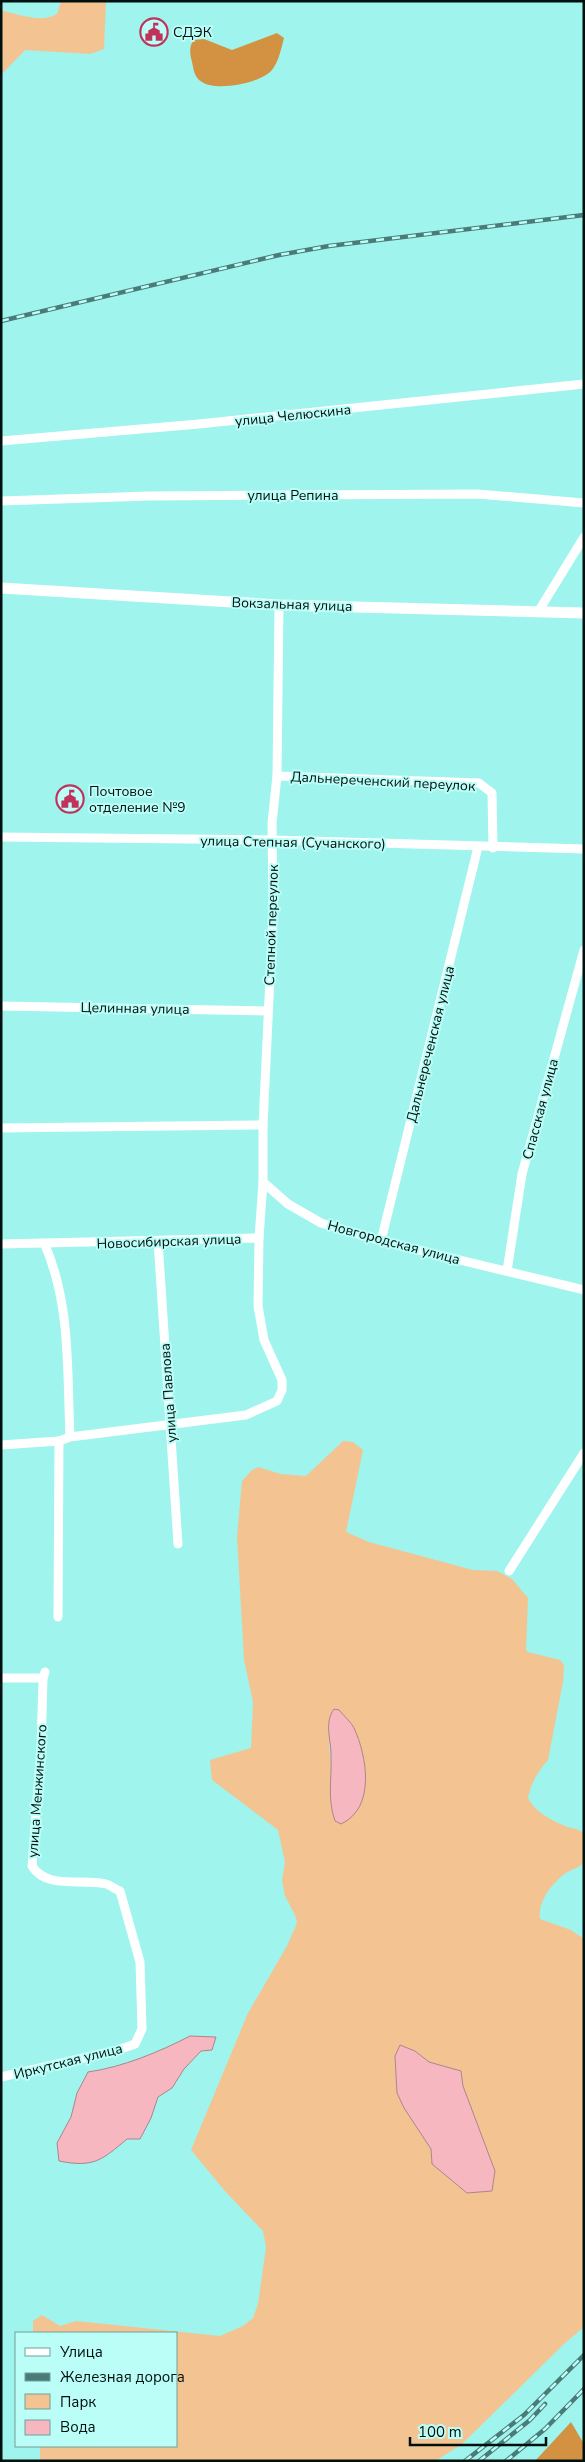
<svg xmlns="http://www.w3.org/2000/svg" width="585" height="2462" font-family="'Nunito Sans',sans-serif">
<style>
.green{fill:#f3c491;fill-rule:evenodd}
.forest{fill:#d39242}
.water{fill:#f6b7c0;stroke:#ac858b}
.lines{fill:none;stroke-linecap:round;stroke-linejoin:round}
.minor{stroke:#fff;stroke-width:9}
.major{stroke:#fff;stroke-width:11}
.rail-casing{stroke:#4b7b78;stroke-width:4.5}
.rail{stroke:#bbfef8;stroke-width:2.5;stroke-dasharray:8;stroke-linecap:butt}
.labels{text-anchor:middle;stroke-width:4;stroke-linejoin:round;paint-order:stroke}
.poi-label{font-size:14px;fill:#00100f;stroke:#bbfef8;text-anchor:start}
.street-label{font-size:14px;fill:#00100f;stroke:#bbfef8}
</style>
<rect width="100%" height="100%" fill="#9ff4ed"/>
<g class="green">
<path d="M 61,1 L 106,1 L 104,49 L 90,54 L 25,50 L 1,75 L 1,12 L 4,11 C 21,15 41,23 57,14 Z"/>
<path d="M 343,1441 L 353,1442 L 363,1450 L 346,1532 L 369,1542 L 473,1570 L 497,1571 L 512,1579 L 528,1598 L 526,1650 L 528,1652 L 560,1660 L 564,1665 L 563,1682 L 548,1760 C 538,1771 531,1783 528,1798 C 535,1812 551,1820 565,1826 C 572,1829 579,1828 584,1834 L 584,1863 C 578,1868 570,1870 563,1875 C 550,1886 538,1902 540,1919 L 571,1930 L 584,1939 L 584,2327 L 565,2343 L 461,2445 L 435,2461 L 40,2461 L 40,2446 L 176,2446 L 176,2333 L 33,2333 L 33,2321 L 42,2315 L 60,2326 L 76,2321 L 220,2336 L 243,2326 L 253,2318 L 258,2304 L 266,2247 L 263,2231 L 224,2190 L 191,2150 L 248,2013 L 287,1946 L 297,1923 L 295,1915 L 285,1896 L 282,1880 L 285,1862 L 278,1830 L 212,1780 L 210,1760 L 251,1748 L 253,1702 L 244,1660 L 237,1537 L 242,1481 L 252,1470 L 258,1467 L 281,1474 L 306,1476 ZM 354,1728 L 331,1767 L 329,1742 ZM 415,2051 L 429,2062 L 461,2071 L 463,2086 L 481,2140 L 467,2193 L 432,2164 L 431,2149 L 404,2108 L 397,2093 L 395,2056 Z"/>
</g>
<g class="forest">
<path d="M 277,33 L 284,38 C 281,49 279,61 272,70 C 261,83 217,92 202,82 C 193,77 194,68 191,58 C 190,52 189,46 194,40 L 204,39 L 232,50 Z"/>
<path d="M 571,2422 L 584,2444 L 584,2461 L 535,2461 Z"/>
</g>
<g class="water">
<path d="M 334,1709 L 339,1710 C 344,1716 351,1722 354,1728 C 367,1756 376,1808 341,1824 L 335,1821 C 327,1798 332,1779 331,1755 C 331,1739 324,1723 334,1709 Z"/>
<path d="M 190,2036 L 216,2037 L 212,2050 L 201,2051 L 184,2069 L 172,2088 L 158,2097 L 151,2118 L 140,2139 L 127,2139 C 102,2160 94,2168 59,2161 L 57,2143 L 71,2117 L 77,2093 L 88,2072 C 123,2067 159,2052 190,2036 Z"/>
<path d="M 400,2045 L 415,2051 L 429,2062 L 461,2071 L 463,2086 L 495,2171 L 492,2191 L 467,2193 L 432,2164 L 431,2149 L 404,2108 L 397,2093 L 395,2056 Z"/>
</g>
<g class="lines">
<g class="minor">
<path d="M 1,441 L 199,424 L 584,384"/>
<path d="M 1,501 L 149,496 L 477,494 L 584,503"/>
<path d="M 538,612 L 584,537"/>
<path d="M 277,776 L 479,783 L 492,793 L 493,848"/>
<path d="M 1,837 L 273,840 L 584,849"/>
<path d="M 1,1006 L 268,1011"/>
<path d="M 263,1125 L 273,915 L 272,823 L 277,776 L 279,605"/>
<path d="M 1,1128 L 263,1125 L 263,1182 L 288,1204 L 321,1223 L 381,1241 L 584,1290"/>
<path d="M 259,1238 L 263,1182"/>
<path d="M 158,1241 L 178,1544"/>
<path d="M 381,1241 L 478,847"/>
<path d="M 1,1244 L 259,1238 L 258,1306 L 264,1340 L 282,1380 L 282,1390 L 277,1401 L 246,1415 L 70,1437 L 59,1441 L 1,1445"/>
<path d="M 45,1245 C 71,1305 67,1372 70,1437"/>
<path d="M 507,1271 L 522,1174 L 584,950"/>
<path d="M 509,1571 L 584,1453"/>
<path d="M 58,1617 L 59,1441"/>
<path d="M 1,1678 L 43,1678"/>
<path d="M 1,2077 L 118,2050 L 135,2044 L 142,2029 L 140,1962 L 120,1891 C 115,1889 110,1885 106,1884 C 82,1878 47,1890 32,1866 L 41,1748 L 43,1678 L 45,1672"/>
</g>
<path class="major" d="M 1,588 L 279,605 L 584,613"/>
<g class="rail-casing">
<g id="rail">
<path d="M 1,321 L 279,255 L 329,246 L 584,215"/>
<path d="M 465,2461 L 524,2415 L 584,2355"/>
<path d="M 479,2461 L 530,2420 L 545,2404"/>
<path d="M 506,2461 L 545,2429 L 584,2389"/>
</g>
</g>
<use href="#rail" class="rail"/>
</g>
<defs>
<g id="civic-ring" transform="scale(1.4375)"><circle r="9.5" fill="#bbfef8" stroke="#c1325a" stroke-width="1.5"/><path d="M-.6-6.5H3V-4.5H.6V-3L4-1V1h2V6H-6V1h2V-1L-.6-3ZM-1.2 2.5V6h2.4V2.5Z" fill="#c1325a"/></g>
</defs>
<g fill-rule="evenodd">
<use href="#civic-ring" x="154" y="32"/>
<use href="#civic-ring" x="70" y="799"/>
</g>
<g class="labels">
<g class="poi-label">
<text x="173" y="37">СДЭК</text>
<text x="89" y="796">Почтовое<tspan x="89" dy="16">отделение №9</tspan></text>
</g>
<g class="street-label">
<text transform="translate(293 415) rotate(-6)" y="5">улица Челюскина</text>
<text x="293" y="500">улица Репина</text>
<text transform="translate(292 604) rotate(2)" y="5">Вокзальная улица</text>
<text transform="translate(383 781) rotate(3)" y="5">Дальнереченский переулок</text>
<text transform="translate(293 842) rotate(1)" y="5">улица Степная (Сучанского)</text>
<text transform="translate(271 925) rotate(-88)" y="5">Степной переулок</text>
<text transform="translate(135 1008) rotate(1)" y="5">Целинная улица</text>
<text transform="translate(430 1044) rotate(-76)" y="5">Дальнереченская улица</text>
<text transform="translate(540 1109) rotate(-75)" y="5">Спасская улица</text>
<text transform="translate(169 1241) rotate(-2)" y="5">Новосибирская улица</text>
<text transform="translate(394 1242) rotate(15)" y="5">Новгородская улица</text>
<text transform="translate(168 1393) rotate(-94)" y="5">улица Павлова</text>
<text transform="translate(37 1791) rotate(-86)" y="5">улица Менжинского</text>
<text transform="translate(68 2061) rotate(-14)" y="5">Иркутская улица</text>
</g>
</g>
<rect width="585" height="2462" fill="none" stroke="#00100f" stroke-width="5"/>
<rect x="15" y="2332" width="162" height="115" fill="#bbfef8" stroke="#709f9b"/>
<rect x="25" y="2348" width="25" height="8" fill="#ffffff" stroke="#709f9b"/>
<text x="60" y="2357" font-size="15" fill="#00100f">Улица</text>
<rect x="25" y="2373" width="25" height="8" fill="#4b7b78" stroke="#709f9b"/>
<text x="60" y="2382" font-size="15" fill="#00100f">Железная дорога</text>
<rect x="25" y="2394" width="25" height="15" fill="#f3c491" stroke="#709f9b"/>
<text x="60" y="2407" font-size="15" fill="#00100f">Парк</text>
<rect x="25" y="2420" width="25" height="15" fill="#f6b7c0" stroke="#709f9b"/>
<text x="60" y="2432" font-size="15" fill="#00100f">Вода</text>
<path d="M410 2437v8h136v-8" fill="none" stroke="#00100f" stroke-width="2.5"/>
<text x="418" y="2437" font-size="15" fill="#00100f" stroke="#bbfef8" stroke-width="4" paint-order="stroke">100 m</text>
</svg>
